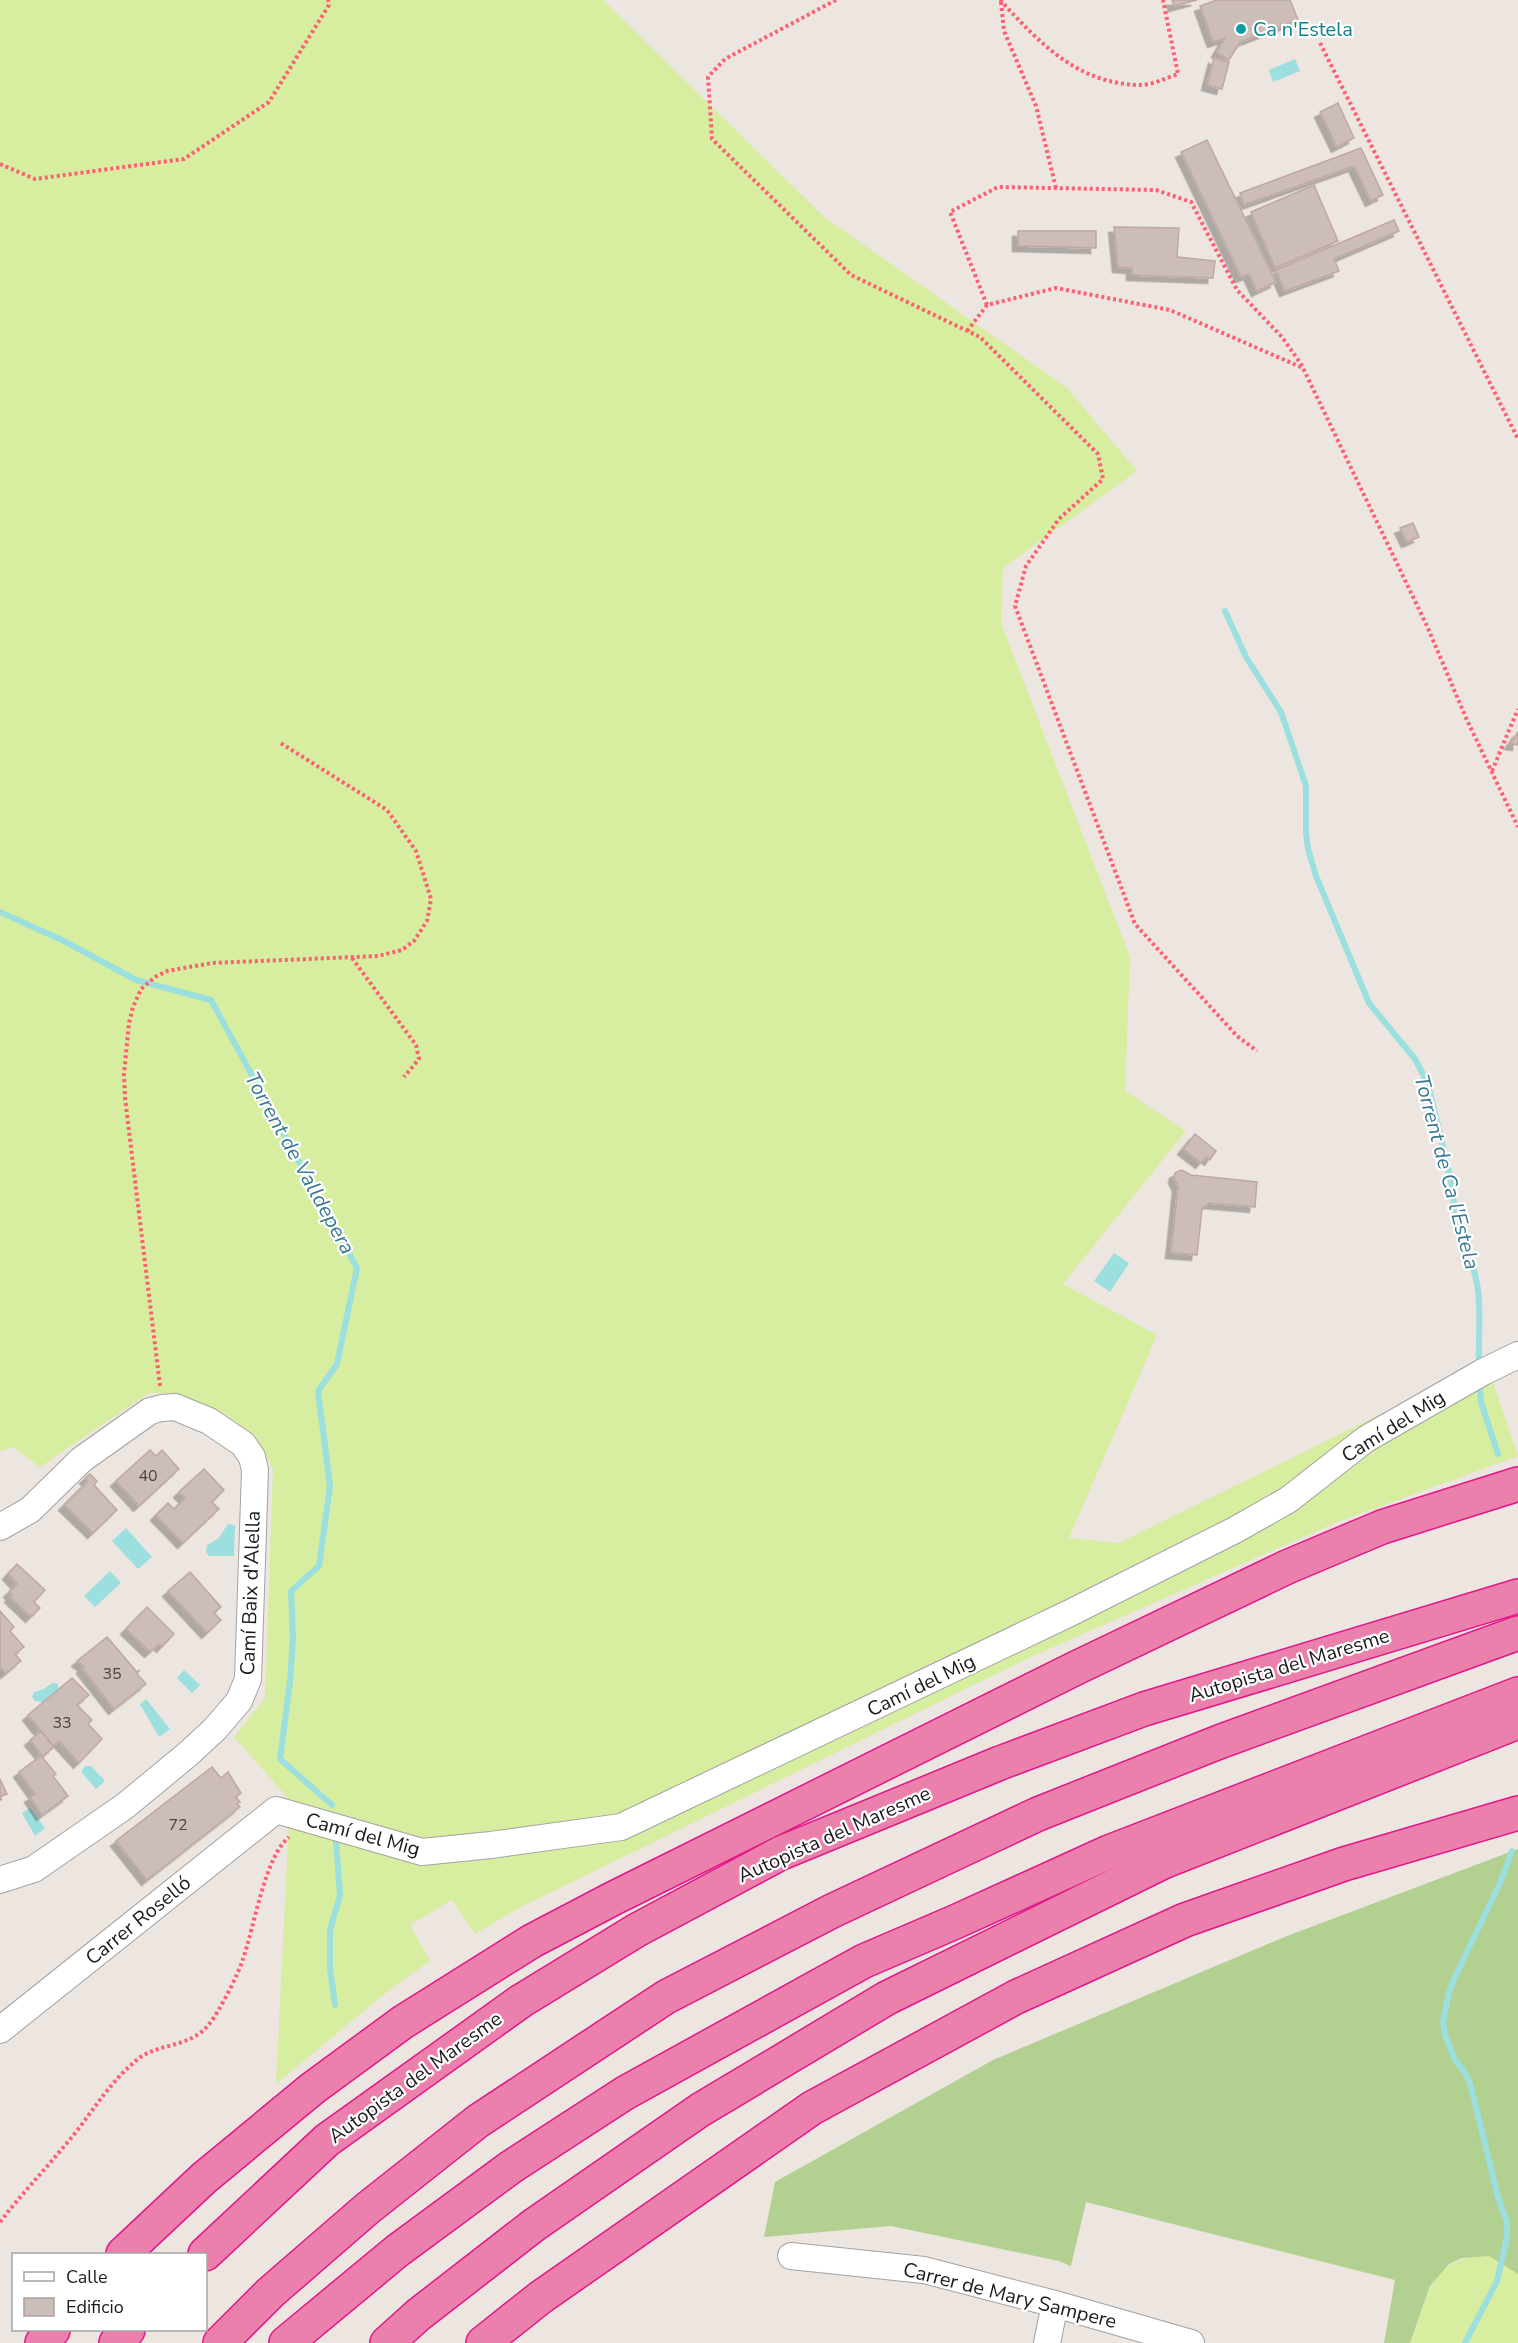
<svg xmlns="http://www.w3.org/2000/svg" width="1518" height="2343" font-family="'Nunito Sans',sans-serif">
<style>
.grass{fill:#d7eda0}
.forest{fill:#b2d090}
.water{fill:#9cdfdf}
.lines{fill:none;stroke-linecap:round;stroke-linejoin:round}
.stream{stroke:#9cdfdf;stroke-width:6}
.building{fill:#cdbdb8;stroke:#c0a7a1;stroke-width:1.5;filter:url(#shadow)}
.minor-casing{stroke:#a2a2a2;stroke-width:28}
.highway-casing{stroke:#e1178a;stroke-width:36}
.path{stroke:#ff5f73;stroke-width:4;stroke-dasharray:3 3;stroke-linecap:butt}
.minor{stroke:#fff;stroke-width:26}
.highway{stroke:#ec80ad;stroke-width:33}
.culture-dot{fill:#0f9aa8;stroke:#fff;stroke-width:2}
.labels{text-anchor:middle;stroke-width:4.5;stroke-linejoin:round;paint-order:stroke}
.number-label{font-size:16px;fill:#484442}
.culture-label{font-size:20px;fill:#0d838f;stroke:#fff;text-anchor:start}
.street-label{font-size:20px;fill:#1b1b1b;stroke:#fff}
.water-label{font-size:21px;font-style:italic;fill:#387890;stroke:#fff}
</style>
<defs>
<filter id="shadow"><feDropShadow dx="-5.5" dy="5.5" stdDeviation="0" flood-color="#0004"/></filter>
</defs>
<rect width="100%" height="100%" fill="#ede5df"/>
<g class="grass">
<path d="M 0,0 L 603,0 L 823,216 L 1067,388 L 1137,471 L 1003,568 L 1001,623 L 1130,957 L 1125,1091 L 1186,1131 L 1063,1284 L 1157,1335 L 1069,1538 L 1119,1543 L 1486,1362 L 1518,1456 L 1335,1523 L 1033,1656 L 519,1908 L 475,1934 L 452,1900 L 410,1925 L 430,1961 L 388,1991 L 276,2084 L 289,1821 L 288,1798 L 234,1737 L 265,1698 L 273,1470 L 256,1437 L 225,1414 L 176,1393 L 149,1393 L 40,1467 L 13,1447 L 0,1451 Z"/>
<path d="M 1475,2256 L 1489,2256 L 1518,2274 L 1518,2343 L 1410,2343 C 1428,2304 1424,2266 1475,2256 Z"/>
</g>
<path class="forest" d="M 1518,1849 L 1518,2274 L 1489,2256 L 1462,2258 L 1449,2264 L 1430,2286 L 1410,2343 L 1384,2343 L 1395,2280 L 1086,2202 L 1071,2266 L 1059,2261 L 891,2226 L 764,2237 L 775,2182 L 993,2060 L 1287,1936 Z"/>
<g class="water">
<path d="M 1295,59 L 1300,71 L 1273,82 L 1269,70 Z"/>
<path d="M 1114,1253 L 1129,1263 L 1110,1292 L 1094,1281 Z"/>
<path d="M 228,1524 L 235,1525 L 234,1556 L 209,1556 L 206,1552 L 207,1545 L 218,1539 Z"/>
<path d="M 126,1528 L 152,1557 L 138,1569 L 112,1541 Z"/>
<path d="M 110,1571 L 121,1583 L 95,1607 L 84,1596 Z"/>
<path d="M 184,1670 L 200,1685 L 192,1693 L 177,1678 Z"/>
<path d="M 52,1683 L 58,1684 L 58,1689 L 43,1702 L 35,1701 L 32,1697 L 34,1692 L 44,1689 Z"/>
<path d="M 146,1699 L 170,1729 L 159,1737 L 140,1704 Z"/>
<path d="M 85,1766 L 91,1766 L 105,1781 L 96,1789 L 82,1773 L 82,1770 Z"/>
<path d="M 30,1808 L 45,1828 L 35,1836 L 22,1813 Z"/>
</g>
<g class="lines">
<g class="stream">
<path d="M 1225,611 L 1246,657 L 1281,712 L 1306,786 L 1306,833 L 1308,849 L 1316,876 L 1369,1003 L 1415,1059 L 1428,1084 L 1451,1181 C 1453,1215 1468,1246 1476,1279 C 1482,1303 1478,1340 1479,1366"/>
<path d="M 0,912 L 64,941 L 136,980 L 211,1000 L 357,1268 L 337,1364 L 318,1391 L 330,1486 L 319,1566 L 291,1591 L 293,1638 L 290,1682 L 280,1759 L 332,1805"/>
<path d="M 1479,1382 L 1481,1402 L 1498,1454"/>
<path d="M 335,2005 L 330,1968 L 330,1930 L 340,1895 L 336,1842"/>
<path d="M 1465,2343 L 1497,2281 L 1507,2237 L 1507,2222 L 1498,2197 L 1470,2083 L 1464,2071 L 1455,2060 L 1445,2035 L 1443,2021 L 1449,1993 L 1454,1979 L 1500,1883 L 1512,1851"/>
</g>
</g>
<g class="building">
<path d="M 1172,0 L 1197,0 L 1174,6 Z"/>
<path d="M 1217,0 L 1290,0 L 1298,20 L 1240,42 L 1229,60 L 1217,52 L 1225,38 L 1213,42 L 1200,6 Z"/>
<path d="M 1214,58 L 1229,62 L 1222,89 L 1207,85 Z"/>
<path d="M 1338,103 L 1354,138 L 1337,147 L 1320,112 Z"/>
<path d="M 1207,140 L 1276,282 L 1257,291 L 1249,274 L 1241,277 L 1181,152 Z"/>
<path d="M 1361,148 L 1383,195 L 1371,201 L 1354,166 L 1244,205 L 1240,193 Z"/>
<path d="M 1314,185 L 1338,241 L 1275,268 L 1251,212 Z"/>
<path d="M 1394,220 L 1399,231 L 1334,259 L 1339,271 L 1285,291 L 1276,270 Z"/>
<path d="M 1114,227 L 1179,228 L 1177,257 L 1215,261 L 1213,278 L 1132,275 L 1132,268 L 1118,267 Z"/>
<path d="M 1018,231 L 1096,231 L 1096,248 L 1018,246 Z"/>
<path d="M 1413,523 L 1419,537 L 1407,542 L 1400,528 Z"/>
<path d="M 1518,732 L 1518,745 L 1510,744 Z"/>
<path d="M 1195,1134 L 1216,1151 L 1210,1160 L 1206,1157 L 1201,1163 L 1183,1149 Z"/>
<path d="M 1181,1170 L 1191,1175 L 1257,1182 L 1255,1207 L 1209,1203 L 1202,1209 L 1197,1255 L 1171,1253 L 1178,1186 L 1174,1178 L 1175,1173 Z"/>
<path d="M 150,1450 L 156,1456 L 162,1450 L 179,1469 L 139,1506 L 116,1481 Z"/>
<path d="M 204,1469 L 224,1490 L 212,1502 L 219,1509 L 183,1543 L 156,1515 L 168,1503 L 174,1509 L 185,1498 L 179,1492 Z"/>
<path d="M 90,1474 L 97,1481 L 94,1485 L 117,1510 L 93,1533 L 64,1505 L 88,1481 L 85,1478 Z"/>
<path d="M 17,1564 L 45,1590 L 34,1602 L 40,1608 L 31,1617 L 10,1597 L 12,1595 L 9,1592 L 17,1584 L 8,1574 Z"/>
<path d="M 190,1572 L 221,1607 L 214,1613 L 221,1620 L 207,1633 L 168,1591 Z"/>
<path d="M 147,1607 L 174,1634 L 162,1647 L 159,1644 L 150,1652 L 126,1629 Z"/>
<path d="M 0,1611 L 14,1627 L 10,1631 L 24,1647 L 15,1654 L 21,1661 L 6,1673 L 0,1667 Z"/>
<path d="M 107,1637 L 137,1672 L 139,1671 L 137,1674 L 146,1684 L 114,1709 L 82,1668 L 84,1666 L 77,1661 Z"/>
<path d="M 72,1678 L 89,1695 L 77,1705 L 92,1720 L 88,1724 L 102,1739 L 79,1763 L 59,1741 L 53,1746 L 28,1715 Z"/>
<path d="M 41,1731 L 54,1747 L 42,1757 L 56,1774 L 53,1776 L 68,1796 L 42,1815 L 30,1797 L 35,1794 L 19,1772 L 42,1755 L 30,1740 Z"/>
<path d="M 212,1767 L 221,1778 L 228,1772 L 241,1793 L 236,1797 L 240,1802 L 237,1804 L 240,1807 L 147,1880 L 116,1841 Z"/>
<path d="M 0,1779 L 7,1794 L 0,1797 Z"/>
</g>
<g class="lines">
<g class="minor-casing">
<g id="minor">
<path d="M 0,1527 L 30,1510 L 81,1460 L 150,1411 L 162,1408 L 175,1407 L 209,1421 L 243,1444 L 252,1457 L 255,1470 L 248,1679 L 239,1701 L 215,1729 L 188,1754 L 125,1806 L 34,1869 L 0,1880"/>
<path d="M 0,2030 L 276,1810 L 422,1852 L 491,1845 L 621,1827 L 1070,1613 L 1235,1530 L 1288,1500 L 1366,1439 L 1483,1372 L 1518,1355"/>
<path d="M 791,2256 L 924,2270 L 1055,2304 L 1191,2343"/>
<path d="M 1047,2343 L 1055,2304"/>
</g>
</g>
<g class="highway-casing">
<g id="highway">
<path d="M 123,2254 L 204,2178 L 313,2088 L 403,2022 L 532,1941 L 614,1898 L 1076,1668 L 1287,1567 L 1382,1527 L 1518,1484"/>
<path d="M 205,2254 L 327,2140 L 521,2001 L 637,1930 L 781,1853 L 1000,1763 L 1144,1709 L 1518,1596"/>
<path d="M 42,2343 L 53,2330"/>
<path d="M 116,2343 L 128,2330"/>
<path d="M 220,2343 L 271,2292 L 368,2208 L 478,2121 L 666,1997 L 832,1911 L 1038,1814 L 1219,1742 L 1518,1633"/>
<path d="M 286,2343 L 397,2251 L 511,2167 L 625,2093 L 864,1961 L 955,1922 L 1109,1852 L 1518,1694"/>
<path d="M 387,2343 L 418,2315 L 534,2225 L 700,2110 L 887,1998 L 1163,1862 L 1518,1722"/>
<path d="M 483,2343 L 541,2297 L 812,2108 L 1016,1997 L 1185,1920 L 1344,1864 L 1518,1813"/>
</g>
</g>
<g class="path">
<path d="M 836,0 L 725,59 L 708,77 L 712,139 L 851,275 L 980,337 L 1098,454 L 1103,479 L 1059,519 L 1026,566 L 1015,606 L 1135,924 L 1237,1036 L 1257,1051"/>
<path d="M 1000,0 C 1039,42 1076,83 1138,85 C 1150,86 1166,78 1178,74 L 1163,0"/>
<path d="M 1001,2 L 1004,31 L 1036,106 L 1056,188"/>
<path d="M 1320,43 L 1518,439"/>
<path d="M 0,164 L 35,179 L 184,159 L 269,102 L 329,5 L 328,0"/>
<path d="M 987,305 L 950,212 L 998,187 L 1156,190 L 1191,202 L 1237,290 L 1282,337 L 1303,367"/>
<path d="M 967,331 L 987,305 L 1056,288 L 1170,310 L 1303,368 L 1427,626 L 1466,718 L 1518,827"/>
<path d="M 1492,771 L 1518,709"/>
<path d="M 352,958 L 416,1045 L 419,1059 L 404,1077"/>
<path d="M 160,1386 L 125,1098 L 124,1074 L 129,1023 L 133,1007 L 141,989 L 155,977 L 167,971 L 212,963 L 378,956 L 402,950 L 414,941 L 427,921 L 431,899 L 416,851 L 387,810 L 279,742"/>
<path d="M 0,2222 C 24,2191 52,2162 76,2132 C 96,2106 112,2080 138,2059 C 157,2043 192,2048 210,2023 C 219,2012 239,1973 243,1959 C 254,1928 265,1856 289,1837"/>
</g>
<use href="#minor" class="minor"/>
<use href="#highway" class="highway"/>
</g>
<circle class="culture-dot" cx="1241" cy="29" r="6"/>
<g class="labels">
<g class="number-label">
<text x="148" y="1481">40</text>
<text x="112" y="1679">35</text>
<text x="62" y="1728">33</text>
<text x="178" y="1830">72</text>
</g>
<g class="culture-label">
<text x="1253" y="36">Ca n'Estela</text>
</g>
<g class="street-label">
<text transform="translate(1393 1426) rotate(-32)" y="7">Camí del Mig</text>
<text transform="translate(250 1593) rotate(-88)" y="7">Camí Baix d'Alella</text>
<text transform="translate(1289 1665) rotate(-17)" y="7">Autopista del Maresme</text>
<text transform="translate(921 1685) rotate(-26)" y="7">Camí del Mig</text>
<text transform="translate(363 1834) rotate(15)" y="7">Camí del Mig</text>
<text transform="translate(834 1834) rotate(-24)" y="7">Autopista del Maresme</text>
<text transform="translate(138 1920) rotate(-39)" y="7">Carrer Roselló</text>
<text transform="translate(415 2077) rotate(-36)" y="7">Autopista del Maresme</text>
<text transform="translate(1010 2295) rotate(14)" y="7">Carrer de Mary Sampere</text>
</g>
<g class="water-label">
<text transform="translate(300 1163) rotate(61)" y="7">Torrent de Valldepera</text>
<text transform="translate(1447 1172) rotate(75)" y="7">Torrent de Ca l'Estela</text>
</g>
</g>
<rect x="12" y="2253" width="195" height="78" fill="#ffffff" stroke="#a4a4a4" stroke-width="1.5"/>
<rect x="24" y="2272" width="30" height="9" fill="#ffffff" stroke="#a4a4a4" stroke-width="1.5"/>
<text x="66" y="2283" font-size="18" fill="#1b1b1b">Calle</text>
<rect x="24" y="2298" width="30" height="18" fill="#cdbdb8" stroke="#a4a4a4" stroke-width="1.5"/>
<text x="66" y="2313" font-size="18" fill="#1b1b1b">Edificio</text>
</svg>
